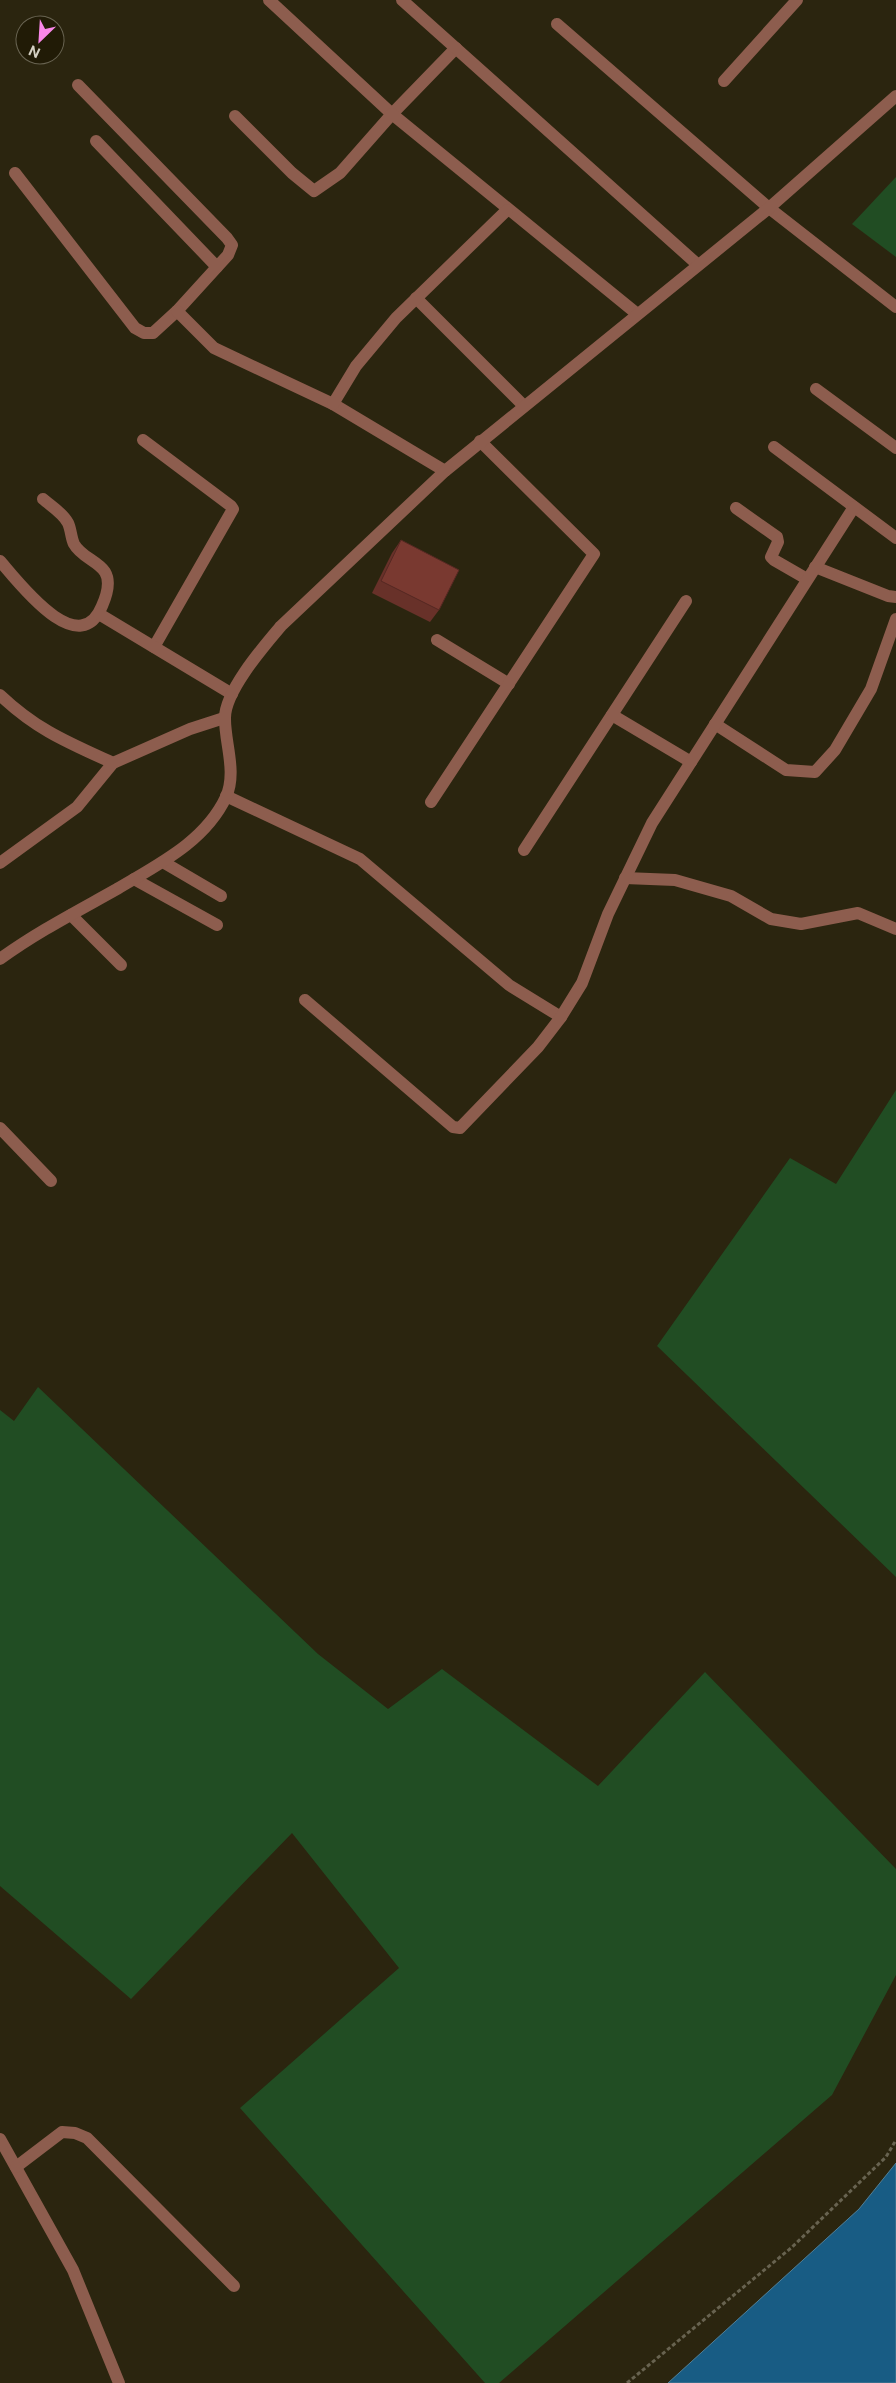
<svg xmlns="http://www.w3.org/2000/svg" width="896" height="2383" font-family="'Public Sans',sans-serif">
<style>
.green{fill:#214d23}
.water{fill:#185c84;stroke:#517f97}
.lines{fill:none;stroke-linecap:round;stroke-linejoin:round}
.path{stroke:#686350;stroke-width:3;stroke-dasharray:4 2.5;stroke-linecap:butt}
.minor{stroke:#8d5d4e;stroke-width:12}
.wall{fill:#683129}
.building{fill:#793930;stroke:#552822}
</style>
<rect width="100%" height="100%" fill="#2b250f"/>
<g class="green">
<path d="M 896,177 L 896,257 L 852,224 Z"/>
<path d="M 896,1090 L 896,1577 L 657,1346 L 790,1158 L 836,1184 Z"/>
<path d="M 38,1387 L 318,1654 L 388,1709 L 442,1669 L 598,1786 L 705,1672 L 896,1869 L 896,1975 L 832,2095 L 499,2383 L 485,2383 L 240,2108 L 399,1968 L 292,1833 L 131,1999 L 0,1886 L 0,1410 L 14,1421 Z"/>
</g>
<path class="water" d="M 896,2163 L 896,2383 L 668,2383 L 859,2209 Z"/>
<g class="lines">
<path class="path" d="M 627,2383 L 791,2248 L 886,2157 L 896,2140"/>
<g class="minor">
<path d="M 269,0 L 392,114 L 456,48"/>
<path d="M 402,0 L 697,264"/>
<path d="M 557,24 L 769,208 L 896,307"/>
<path d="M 724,81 L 797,0"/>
<path d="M 235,116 L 292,173 L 314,191 L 340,173 L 392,114 L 636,313"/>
<path d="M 96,141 L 217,267"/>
<path d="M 15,173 L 135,328 L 144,333 L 153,333 L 177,311 L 228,255 L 232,245 L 227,238 L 78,85"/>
<path d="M 416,298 L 523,405"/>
<path d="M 177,311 L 214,348 L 333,404 L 445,471"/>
<path d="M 816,389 L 896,448"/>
<path d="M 333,404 L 356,366 L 396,318 L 507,210"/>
<path d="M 143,440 L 231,506 L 233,509 L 154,647"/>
<path d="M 774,447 L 896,538"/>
<path d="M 736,508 L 777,537 L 778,542 L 771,557 L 774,560 L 807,579"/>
<path d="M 0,561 C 19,583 79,662 102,606 C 106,597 111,582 105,572 C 98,561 81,557 74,544 C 71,538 71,529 68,523 C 63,513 51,506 43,499"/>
<path d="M 815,567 L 888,596 L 896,597"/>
<path d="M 99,614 L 232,694"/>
<path d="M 437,640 L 509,684"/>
<path d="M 0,695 C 37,730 67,742 113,763"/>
<path d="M 612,715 L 691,762"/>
<path d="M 715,724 L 786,770 L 815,772 L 835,750 L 871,689 L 896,619"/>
<path d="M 226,796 L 360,859 L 509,985 L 561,1017"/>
<path d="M 431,802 L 594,554 L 480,441"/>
<path d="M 524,850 L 686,601"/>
<path d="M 163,862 L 221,896"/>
<path d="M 0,863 L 77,807 L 113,763 L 190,729 L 224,718"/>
<path d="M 625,878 L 675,880 L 731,896 L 771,919 L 801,924 L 858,913 L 896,929"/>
<path d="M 134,879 L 217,925"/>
<path d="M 71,915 L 121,965"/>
<path d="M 0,959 C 37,932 78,911 117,889 C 157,865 205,842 226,797 C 237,772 225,744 225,719 C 224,692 264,646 281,626 L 445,471 L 769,208 L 896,96"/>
<path d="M 305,1000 L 453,1127 L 460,1128 L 538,1047 L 561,1017 L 582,983 L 608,914 L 652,823 L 854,507"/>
<path d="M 0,1128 L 51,1181"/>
<path d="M 0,2139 L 73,2270 L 119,2383"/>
<path d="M 16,2167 L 62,2132 L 75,2133 L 87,2138 L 234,2286"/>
</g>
</g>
<path class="wall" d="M 401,540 L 439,610 L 430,622 L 372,593 L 392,553 Z"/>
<path class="building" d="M 401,540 L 459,570 L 439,610 L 381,581 Z"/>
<g transform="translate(40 40) rotate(205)"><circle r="24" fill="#211b06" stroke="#696452"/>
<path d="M0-4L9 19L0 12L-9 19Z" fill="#f987e8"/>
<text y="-8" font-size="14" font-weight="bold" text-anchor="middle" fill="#d5d1c4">N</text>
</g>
</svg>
